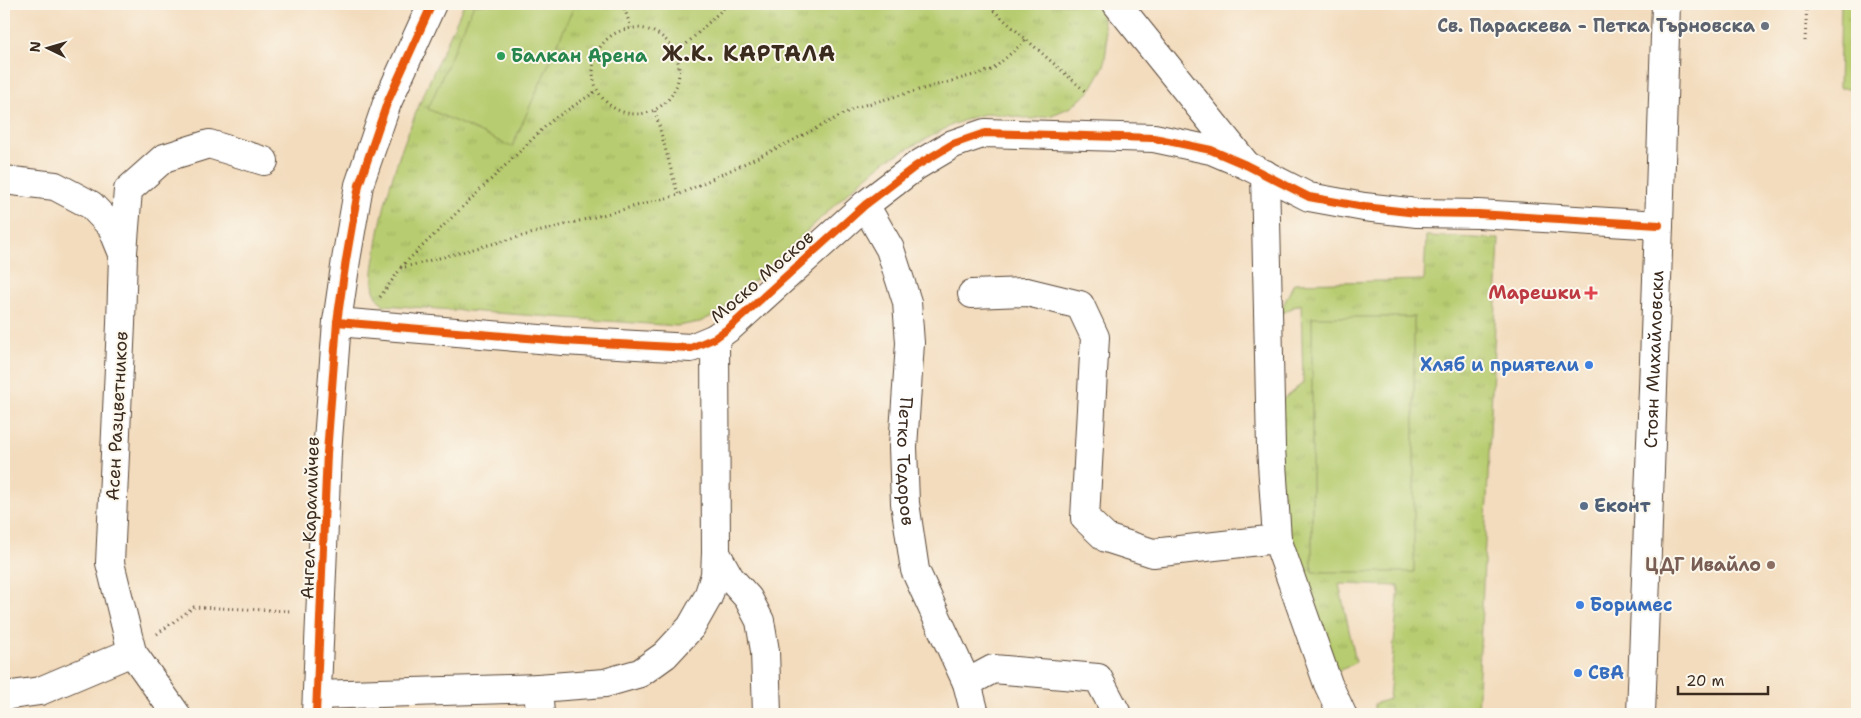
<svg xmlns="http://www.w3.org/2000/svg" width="1861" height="718" font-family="'Shantell Sans',sans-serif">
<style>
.grass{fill:url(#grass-tufts);stroke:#797b47}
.garden{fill:#b7cc70;stroke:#797b47}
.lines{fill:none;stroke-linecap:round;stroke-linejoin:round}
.minor-casing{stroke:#574536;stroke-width:30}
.path{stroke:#574536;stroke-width:3;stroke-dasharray:1 4;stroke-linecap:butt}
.minor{stroke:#fff;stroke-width:28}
.cycleway-casing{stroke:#fbf7ec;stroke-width:11}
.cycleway{stroke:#e8590c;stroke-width:8}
.worship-dot{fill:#6b7280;stroke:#fbf7ec;stroke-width:2}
.leisure-dot{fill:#2e9e5b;stroke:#fbf7ec;stroke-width:2}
.health-dot{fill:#e0444e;stroke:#fbf7ec;stroke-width:2}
.shop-dot{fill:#3f7fe0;stroke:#fbf7ec;stroke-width:2}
.service-dot{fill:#5c6f8a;stroke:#fbf7ec;stroke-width:2}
.education-dot{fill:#8d6e63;stroke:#fbf7ec;stroke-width:2}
.labels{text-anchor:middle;stroke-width:4;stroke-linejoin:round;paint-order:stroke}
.worship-label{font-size:18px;font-weight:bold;fill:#5b616d;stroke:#fbf7ec;text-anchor:end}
.leisure-label{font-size:18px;font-weight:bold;fill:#27864d;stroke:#fbf7ec;text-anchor:start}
.street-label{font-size:18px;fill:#3b2a1e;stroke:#fbf7ec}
.health-label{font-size:18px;font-weight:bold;fill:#be3a42;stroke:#fbf7ec;text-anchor:end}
.shop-label{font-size:18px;font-weight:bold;fill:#366cbe;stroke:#fbf7ec;text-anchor:start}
.service-label{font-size:18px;font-weight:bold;fill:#4e5e75;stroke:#fbf7ec;text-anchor:start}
.education-label{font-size:18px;font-weight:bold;fill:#785e54;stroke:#fbf7ec;text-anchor:end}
.district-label{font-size:22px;font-weight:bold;letter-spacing:1px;fill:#3b2a1e;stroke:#fbf7ec}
</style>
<defs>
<pattern id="grass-tufts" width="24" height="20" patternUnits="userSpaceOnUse" patternTransform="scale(1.25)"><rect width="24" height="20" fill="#b7cc70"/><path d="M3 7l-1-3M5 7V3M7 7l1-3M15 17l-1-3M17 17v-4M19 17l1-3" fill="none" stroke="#9eaf61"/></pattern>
</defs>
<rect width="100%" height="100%" fill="#fbf7ec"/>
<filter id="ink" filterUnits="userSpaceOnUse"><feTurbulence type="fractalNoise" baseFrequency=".02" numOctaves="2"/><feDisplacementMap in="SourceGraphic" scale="10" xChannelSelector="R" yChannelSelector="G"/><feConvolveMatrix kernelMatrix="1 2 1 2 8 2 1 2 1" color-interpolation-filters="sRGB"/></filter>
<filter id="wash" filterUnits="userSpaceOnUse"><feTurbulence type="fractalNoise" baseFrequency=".0096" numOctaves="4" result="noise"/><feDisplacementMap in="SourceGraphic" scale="20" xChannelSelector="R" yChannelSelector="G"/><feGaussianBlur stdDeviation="1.12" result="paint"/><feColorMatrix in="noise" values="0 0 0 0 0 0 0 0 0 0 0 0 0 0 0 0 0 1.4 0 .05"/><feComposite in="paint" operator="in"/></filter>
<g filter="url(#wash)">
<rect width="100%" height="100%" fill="#f3dcbd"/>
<g class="grass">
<path d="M 464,4 L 1094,4 L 1102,13 L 1107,44 L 1104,66 L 1089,92 L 1071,107 L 1052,115 L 1032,119 L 989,113 L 973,117 L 952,125 L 885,161 L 855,186 L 722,311 L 700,322 L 677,326 L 384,305 C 380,301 375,296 374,290 C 371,278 374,264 376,252 C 387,164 429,84 464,4 Z"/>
<path d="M 1841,4 L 1857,4 L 1857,88 L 1839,88 Z"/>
<path d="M 1426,236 L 1499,239 L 1477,714 L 1374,714 L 1374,704 L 1389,699 L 1399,586 L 1339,584 L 1356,662 L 1338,672 L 1286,530 L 1272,408 L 1303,383 L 1301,304 L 1279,314 L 1294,283 L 1424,280 Z"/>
</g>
<g class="garden">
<path d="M 474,4 L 575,4 L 512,147 L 428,109 Z"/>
<rect x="1312" y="317" width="102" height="255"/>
</g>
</g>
<g filter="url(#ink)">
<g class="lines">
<g class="minor-casing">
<g id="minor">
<path d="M 1117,4 L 1244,162"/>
<path d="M 1265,174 L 1271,448 L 1277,539 L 1328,684 L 1342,714"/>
<path d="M 4,180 L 55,186 L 91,205 L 112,227 L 123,254 L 121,324 L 110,563 L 132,652 L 176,714"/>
<path id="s1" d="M 865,205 L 890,249 L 907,302 L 910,343 L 903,447 L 905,503 L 915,570 L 967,683 L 975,714"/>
<path d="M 123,252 L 128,190 L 164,158 L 209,144 L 264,161"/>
<path d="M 972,294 L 1027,292 L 1080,305 L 1095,337 L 1085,518 L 1106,538 L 1153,553 L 1277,539"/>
<path d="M 337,322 L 563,341 L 691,348 L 715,338 L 730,327 L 865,205 L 916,166 L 953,144 L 985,133 L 1154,138 L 1211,150 L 1246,165 L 1309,197 L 1364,207 L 1417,213 L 1478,214 L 1659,225"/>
<path d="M 715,338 L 716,553 L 730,578 L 748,598 L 760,621 L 765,651 L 767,714"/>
<path d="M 967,683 L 993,669 L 1098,678 L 1117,714"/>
<path d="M 538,688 L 540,714"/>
<path d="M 317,695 L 538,688 L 605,683 L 640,673 L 665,655 L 691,627 L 708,597 L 715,575 L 716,553"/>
<path d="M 4,696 L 40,691 L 132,652"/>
<path d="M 316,714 L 327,453 L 337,322 L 346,260 L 359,185 L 387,103 L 432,4"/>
<path id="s2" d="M 1641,714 L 1659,225 L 1666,4"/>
</g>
</g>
<g class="path">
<path d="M 623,4 L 631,28"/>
<path d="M 986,4 L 1086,92"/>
<circle cx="636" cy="71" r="43"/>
<path d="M 1805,41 L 1807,4"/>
<path d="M 676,54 L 728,4"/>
<path d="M 655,111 L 678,195"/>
<path d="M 401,267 L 551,121 L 596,91"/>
<path d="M 380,297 L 401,268 L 678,195 L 790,142 L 857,107 L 992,70 L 1026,40"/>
<path d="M 157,634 L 194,607 L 292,611"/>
</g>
<use href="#minor" class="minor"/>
<g class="cycleway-casing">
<g id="cycleway">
<path d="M 337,322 L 563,341 L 691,348 L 715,338 L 730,327 L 865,205 L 916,166 L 953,144 L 985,133 L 1154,138 L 1211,150 L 1246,165 L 1309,197 L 1364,207 L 1417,213 L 1478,214 L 1659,225"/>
<path d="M 316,714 L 327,453 L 337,322 L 346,260 L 359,185 L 387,103 L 432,4"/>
</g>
</g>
<use href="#cycleway" class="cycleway"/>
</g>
</g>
<circle class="worship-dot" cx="1765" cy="26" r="5"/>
<circle class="leisure-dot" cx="501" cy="56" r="5"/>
<path class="health-dot" d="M1588.5 285.5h5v5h5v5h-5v5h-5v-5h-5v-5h5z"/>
<g class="shop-dot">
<circle cx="1589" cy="365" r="5"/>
<circle cx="1580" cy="605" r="5"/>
<circle cx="1578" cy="673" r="5"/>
</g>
<circle class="service-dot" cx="1584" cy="506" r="5"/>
<circle class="education-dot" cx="1771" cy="565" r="5"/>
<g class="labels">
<g class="worship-label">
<text x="1755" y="32">Св. Параскева - Петка Търновска</text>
</g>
<g class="leisure-label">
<text x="511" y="62">Балкан Арена</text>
</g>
<g class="street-label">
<text transform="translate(762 277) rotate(-41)" y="6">Моско Москов</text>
<text dy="6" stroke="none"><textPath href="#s2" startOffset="355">Стоян Михайловски</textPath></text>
<text transform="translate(117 416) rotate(-87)" y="6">Асен Разцветников</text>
<text dy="6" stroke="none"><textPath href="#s1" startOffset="266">Петко Тодоров</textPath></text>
<text transform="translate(310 518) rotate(-88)" y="6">Ангел Каралийчев</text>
</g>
<g class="health-label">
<text x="1581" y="299">Марешки</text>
</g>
<g class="shop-label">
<text x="1579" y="371" text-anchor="end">Хляб и приятели</text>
<text x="1590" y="611">Боримес</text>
<text x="1588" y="679">CBA</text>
</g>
<g class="service-label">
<text x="1594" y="512">Еконт</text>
</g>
<g class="education-label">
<text x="1761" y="571">ЦДГ Ивайло</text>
</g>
<g class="district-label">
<text x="749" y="61">Ж.К. КАРТАЛА</text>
</g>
</g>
<rect width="1861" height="718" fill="none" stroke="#fbf7ec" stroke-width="20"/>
<g transform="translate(48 48) rotate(275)" stroke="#fbf7ec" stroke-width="4" paint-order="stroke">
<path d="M0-4L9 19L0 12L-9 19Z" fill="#3b2a1e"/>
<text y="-8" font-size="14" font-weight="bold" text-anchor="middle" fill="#3b2a1e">N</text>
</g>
<path d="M1678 686v8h90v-8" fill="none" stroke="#3b2a1e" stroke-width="2.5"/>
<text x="1686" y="686" font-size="15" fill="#3b2a1e" stroke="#fbf7ec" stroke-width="4" paint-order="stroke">20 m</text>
</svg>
